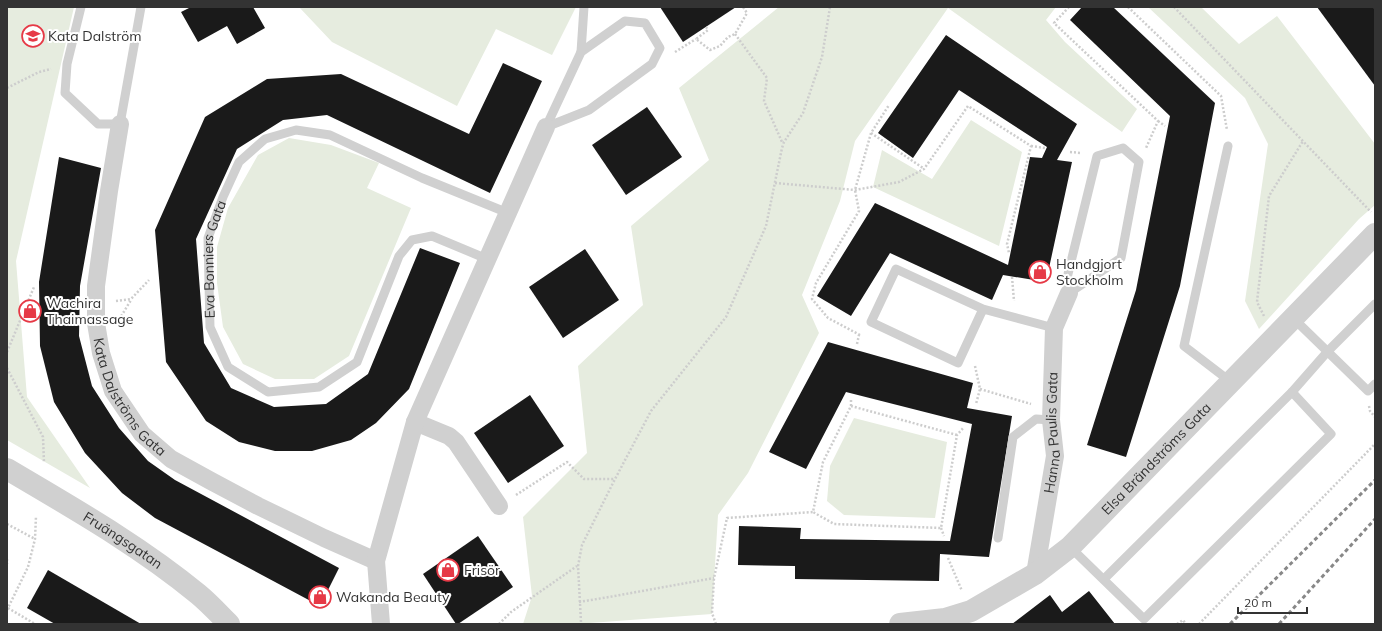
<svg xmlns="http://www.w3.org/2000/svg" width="1382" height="631" font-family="Mulish,sans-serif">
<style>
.green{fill:#e6ecdf}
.building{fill:#1a1a1a}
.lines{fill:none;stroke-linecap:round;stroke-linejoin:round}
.path{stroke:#cdcdcd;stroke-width:2.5;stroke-dasharray:2 2;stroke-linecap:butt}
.service{stroke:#d0d0d0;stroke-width:9}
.minor{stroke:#d0d0d0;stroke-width:18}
.tertiary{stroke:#d0d0d0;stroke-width:22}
.rail{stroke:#888;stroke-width:3;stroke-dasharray:4 3;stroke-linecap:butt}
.labels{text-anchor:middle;stroke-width:4;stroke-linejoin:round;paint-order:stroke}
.poi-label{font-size:14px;fill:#333;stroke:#fff;text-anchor:start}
.street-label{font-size:14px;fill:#333;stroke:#fff}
</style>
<rect width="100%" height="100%" fill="#fff"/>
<g class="green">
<path d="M 7,7 L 74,7 L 16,261 L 27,397 L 90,488 L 7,440 Z"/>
<path d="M 299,7 L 576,7 L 552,55 L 496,29 L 457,106 L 332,42 Z"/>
<path d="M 779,7 L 1056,7 L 1046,20 L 1065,42 L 1137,109 L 1122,132 L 948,8 L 855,141 L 840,201 L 802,295 L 819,333 L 748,473 L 718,515 L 712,614 L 576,624 L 523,624 L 532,596 L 523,517 L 587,453 L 578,366 L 643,305 L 631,226 L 709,160 L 679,88 Z"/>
<path d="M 1148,7 L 1201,7 L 1239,44 L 1277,16 L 1375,144 L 1375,205 L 1359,219 L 1259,329 L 1245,301 L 1268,144 L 1245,98 Z"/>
<path d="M 971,120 L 1022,152 L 999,246 L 873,187 L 882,150 L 932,179 Z"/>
<path d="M 289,138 L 331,145 L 379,163 L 367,188 L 411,208 L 349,356 L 314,379 L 275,379 L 243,364 L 223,327 L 217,283 L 217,247 L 228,208 L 258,155 Z"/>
<path d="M 854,418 L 947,442 L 935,518 L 844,515 L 827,501 L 830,466 Z"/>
</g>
<g class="building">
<path d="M 191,7 L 253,7 L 265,28 L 237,44 L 227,26 L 198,42 L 181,12 Z"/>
<path d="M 660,7 L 736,7 L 683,42 Z"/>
<path d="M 1082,7 L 1113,7 L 1215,103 L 1180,286 L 1126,457 L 1087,445 L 1136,290 L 1170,116 L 1070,20 Z"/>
<path d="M 1317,7 L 1373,7 L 1375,10 L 1375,86 Z"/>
<path d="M 946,35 L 1077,124 L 1057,160 L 1072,162 L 1046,282 L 1003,275 L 992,300 L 890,253 L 851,316 L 817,296 L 875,203 L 1008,265 L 1030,157 L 1042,158 L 1047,147 L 959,90 L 913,158 L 878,133 Z"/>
<path d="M 503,63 L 542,81 L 490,193 L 327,115 L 283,120 L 237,149 L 196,239 L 204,343 L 231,388 L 274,407 L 326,404 L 368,374 L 420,248 L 460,263 L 409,389 L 376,423 L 351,440 L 312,451 L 275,451 L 239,442 L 206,421 L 166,362 L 155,230 L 205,117 L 267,79 L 341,74 L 469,134 Z"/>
<path d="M 647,107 L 682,157 L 626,195 L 592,145 Z"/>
<path d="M 59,157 L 101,168 L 80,286 L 79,336 L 92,386 L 119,428 L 148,461 L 175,480 L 339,568 L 320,606 L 155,518 L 122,493 L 85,453 L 54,402 L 40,346 L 39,282 Z"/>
<path d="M 585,249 L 619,300 L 563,338 L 529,287 Z"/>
<path d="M 828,342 L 973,383 L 967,408 L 1012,416 L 989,557 L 940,554 L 939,581 L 795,579 L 795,566 L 738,565 L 739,526 L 801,528 L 800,539 L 950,541 L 972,424 L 846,392 L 806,469 L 769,452 Z"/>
<path d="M 530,395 L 564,446 L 508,483 L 474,433 Z"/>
<path d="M 478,536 L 513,587 L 458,624 L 456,624 L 423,574 Z"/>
<path d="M 48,570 L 141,624 L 55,624 L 27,608 Z"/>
<path d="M 1089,591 L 1115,624 L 1012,624 L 1050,595 L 1062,612 Z"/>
</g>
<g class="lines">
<g class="path">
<path d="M 1069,7 L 1054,23 L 1158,121 L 1146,148"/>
<path d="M 1128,7 L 1221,96 L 1227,130"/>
<path d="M 1174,7 L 1371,212"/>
<path d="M 706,27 L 708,30 L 696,39 L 710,50 L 720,46 L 728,37 L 735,34 L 747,13 L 743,7"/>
<path d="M 735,34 L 767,78 L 764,101 L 782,142 L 784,142"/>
<path d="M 675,52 L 696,39"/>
<path d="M 7,88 L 39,72 L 51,69"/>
<path d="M 1158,121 L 1165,126"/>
<path d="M 871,133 L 923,168"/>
<path d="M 1031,146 L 1045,148"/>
<path d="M 1070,152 L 1081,153"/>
<path d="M 775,183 L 855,190 L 899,182 L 924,169 L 968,106 L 1031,146 L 1007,244 L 1009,253"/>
<path d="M 1012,277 L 1014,301"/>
<path d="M 116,301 L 131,299 L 149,280"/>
<path d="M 1264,316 L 1257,302 L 1269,196 L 1303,141"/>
<path d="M 117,323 L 131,300"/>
<path d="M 860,335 L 828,318 L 812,299 L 816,283 L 859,211 L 855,190 L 871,133 L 889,105"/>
<path d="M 857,344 L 859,335"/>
<path d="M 7,352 L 34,287"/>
<path d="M 975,366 L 980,389 L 976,404"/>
<path d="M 7,368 L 43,437 L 44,463"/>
<path d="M 980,389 L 1031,404"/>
<path d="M 851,406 L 851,399"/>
<path d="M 1369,406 L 1370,411 L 1375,417"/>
<path d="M 957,435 L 851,406 L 823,462 L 813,512 L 834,524 L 941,528 L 957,435 L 964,427"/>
<path d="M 516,495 L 567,462 L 584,479 L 615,479"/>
<path d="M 7,524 L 35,539"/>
<path d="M 941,528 L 944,536"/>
<path d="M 948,558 L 962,591"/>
<path d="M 7,559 L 7,564"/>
<path d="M 579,602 L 609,597 L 714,578"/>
<path d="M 8,608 L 35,624"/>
<path d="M 7,610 L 28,567 L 35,539 L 36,516"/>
<path d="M 581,622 L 578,566 L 582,545 L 615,479 L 651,411 L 726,317 L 766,226 L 782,148 L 784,142 L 803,113 L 822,57 L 830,7"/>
<path d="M 499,624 L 511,612 L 577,566"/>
<path d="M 716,624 L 712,613 L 714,578 L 727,518 L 813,512"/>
<path d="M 1177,624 L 1183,620 L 1186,624"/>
<path d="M 1199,624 L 1375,444"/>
</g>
<g class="service">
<path d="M 81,7 L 67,64 L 65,93 L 98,124 L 120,124 L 141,7"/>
<path d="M 625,21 L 645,23 L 660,48 L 652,64 L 589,110 L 546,127 L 581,52 Z"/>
<path d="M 581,52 L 584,7"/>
<path d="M 1228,146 L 1184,346 L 1231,382"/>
<path d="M 1123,148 L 1139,162 L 1121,258 L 1069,293 L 1067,278 L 1097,156 Z"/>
<path id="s1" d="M 487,259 L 432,236 L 412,240 L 399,256 L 357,362 L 319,387 L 268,392 L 228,367 L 210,327 L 208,238 L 223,197 L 239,162 L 265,139 L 296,130 L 330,135 L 422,178 L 508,213"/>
<path d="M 983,309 L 958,363 L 871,322 L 896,269 L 983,309 L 1054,328"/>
<path d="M 1293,318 L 1368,391 L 1375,384"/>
<path d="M 998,538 L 1013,437 L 1036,419 L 1051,420"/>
<path d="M 1070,547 L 1144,619 L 1331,434 L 1292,392"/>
<path d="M 1104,579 L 1292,392 L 1328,351 L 1375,304"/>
</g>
<g class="minor">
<path id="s2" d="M 120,124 L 109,191 L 96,286 L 96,323 L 101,353 L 113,391 L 142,434 L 171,459 L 211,481 L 258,506 L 324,538 L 376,561"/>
<path d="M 415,422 L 449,436 L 456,442 L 499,506"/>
<path id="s3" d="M 1035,574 L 1055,456 L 1051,420 L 1054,328 L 1069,293"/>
<path d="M 381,624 L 376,561 L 415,422 L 546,127"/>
</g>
<g class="tertiary">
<path id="s4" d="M 7,469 C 73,508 140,546 198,594 C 209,603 219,614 229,624"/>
<path id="s5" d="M 900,624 L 945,619 L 971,611 L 1035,574 L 1070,547 L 1375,234"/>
</g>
<g class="rail">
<path d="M 1230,624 L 1375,480"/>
<path d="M 1279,624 L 1375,519"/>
</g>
</g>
<defs>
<g id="school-ring" transform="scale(1.15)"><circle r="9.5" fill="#fff" stroke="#e63946" stroke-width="1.5"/><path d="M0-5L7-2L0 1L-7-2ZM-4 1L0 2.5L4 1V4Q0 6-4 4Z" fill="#e63946"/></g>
<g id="shop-ring" transform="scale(1.15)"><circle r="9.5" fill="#fff" stroke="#e63946" stroke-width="1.5"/><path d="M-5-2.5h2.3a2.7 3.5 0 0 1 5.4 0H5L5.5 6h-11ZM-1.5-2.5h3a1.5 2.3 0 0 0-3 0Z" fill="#e63946"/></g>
</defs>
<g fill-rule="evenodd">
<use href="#school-ring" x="33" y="36"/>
<use href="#shop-ring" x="1040" y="272"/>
<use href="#shop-ring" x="30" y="311"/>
<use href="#shop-ring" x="448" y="570"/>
<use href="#shop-ring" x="320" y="597"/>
</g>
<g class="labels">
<g class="poi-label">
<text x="48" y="41">Kata Dalström</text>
<text x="1056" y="269">Handgjort<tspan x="1056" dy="16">Stockholm</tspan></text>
<text x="46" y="308">Wachira<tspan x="46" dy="16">Thaimassage</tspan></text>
<text x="464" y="575">Frisör</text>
<text x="336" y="602">Wakanda Beauty</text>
</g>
<g class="street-label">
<text dy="5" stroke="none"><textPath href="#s1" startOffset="471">Eva Bonniers Gata</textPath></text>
<text dy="5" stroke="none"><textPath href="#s2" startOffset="284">Kata Dalströms Gata</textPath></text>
<text dy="5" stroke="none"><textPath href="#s3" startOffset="143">Hanna Paulis Gata</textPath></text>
<text dy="5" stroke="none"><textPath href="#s5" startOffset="314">Elsa Brändströms Gata</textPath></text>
<text dy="5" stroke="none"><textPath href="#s4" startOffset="136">Fruängsgatan</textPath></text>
</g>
</g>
<rect width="1382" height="631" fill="none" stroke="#333333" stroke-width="16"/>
<path d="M1238 607v6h69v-6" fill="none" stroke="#333333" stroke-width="2"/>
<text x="1244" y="607" font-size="12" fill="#333333" stroke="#ffffff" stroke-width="3" paint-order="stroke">20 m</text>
</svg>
